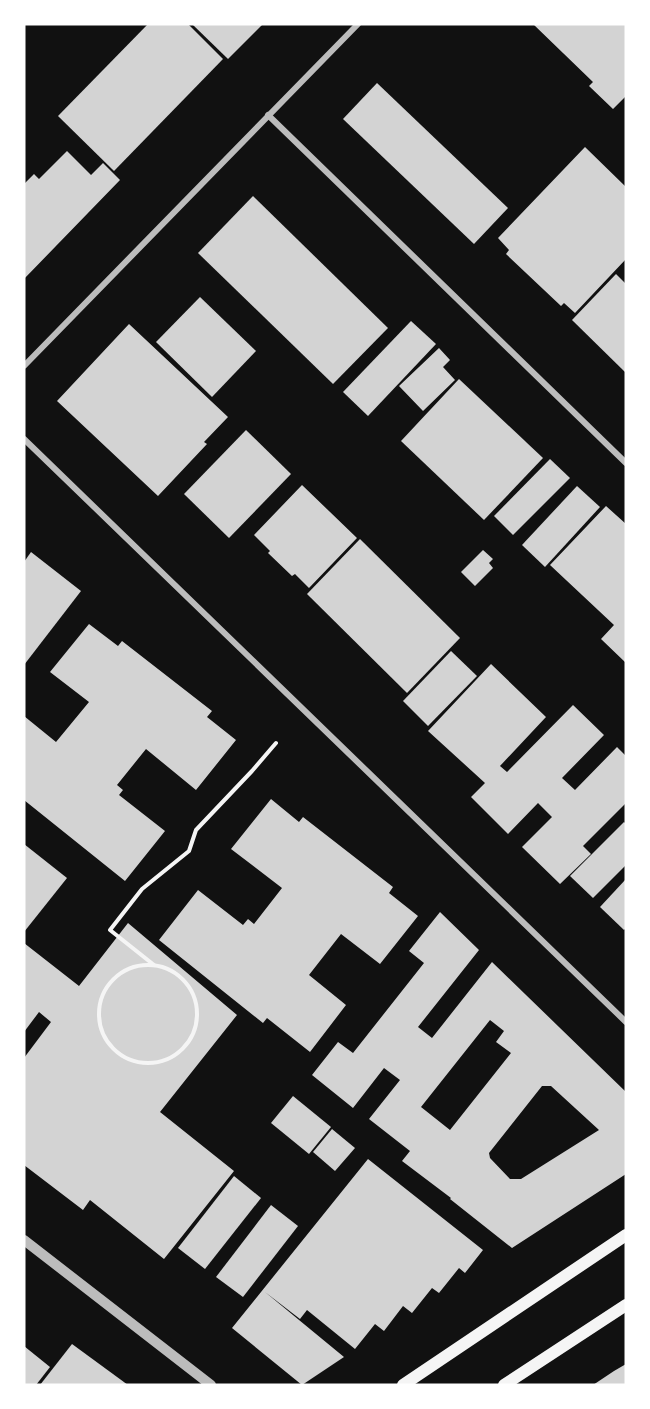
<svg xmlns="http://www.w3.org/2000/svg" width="650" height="1409" font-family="Arial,sans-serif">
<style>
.building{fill:#d3d3d3;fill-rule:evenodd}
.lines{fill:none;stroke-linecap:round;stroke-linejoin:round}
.path{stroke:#f5f5f5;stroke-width:4}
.minor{stroke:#bcbcbc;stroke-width:6}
.tertiary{stroke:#bcbcbc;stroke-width:10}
.secondary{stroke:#f5f5f5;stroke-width:12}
</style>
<rect width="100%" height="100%" fill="#111"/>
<g class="building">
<path d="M 148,24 L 188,24 L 223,59 L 114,171 L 58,116 Z"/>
<path d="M 192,24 L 263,24 L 228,59 Z"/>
<path d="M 533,24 L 626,24 L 626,96 L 613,109 L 589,86 L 593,82 Z"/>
<path d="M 377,83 L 508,208 L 474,244 L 343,119 Z"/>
<path d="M 585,147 L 626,187 L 626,259 L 575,313 L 564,303 L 561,306 L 506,254 L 509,250 L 498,238 Z"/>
<path d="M 67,151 L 91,175 L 103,163 L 120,180 L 24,279 L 24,184 L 34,174 L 39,179 Z"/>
<path d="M 253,196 L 388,328 L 333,384 L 198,253 Z"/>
<path d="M 616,274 L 626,284 L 626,373 L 572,320 Z"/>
<path d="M 200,297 L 256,351 L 212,397 L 156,342 Z"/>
<path d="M 411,321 L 436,344 L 368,416 L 343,392 Z"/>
<path d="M 129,324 L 228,417 L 204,442 L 207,444 L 158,496 L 57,401 Z"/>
<path d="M 439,348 L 450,360 L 443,367 L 455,380 L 423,411 L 399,386 Z"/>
<path d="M 459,379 L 543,458 L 484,520 L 401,441 Z"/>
<path d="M 246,430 L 291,474 L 229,538 L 184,494 Z"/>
<path d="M 550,459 L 570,478 L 513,535 L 494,516 Z"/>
<path d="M 302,485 L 357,538 L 309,588 L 295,574 L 292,576 L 268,553 L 270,551 L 254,535 Z"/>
<path d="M 577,486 L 600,507 L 545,567 L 522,545 Z"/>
<path d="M 606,506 L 626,524 L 626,663 L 601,639 L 614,625 L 550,565 Z"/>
<path d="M 360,539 L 460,638 L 407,693 L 307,594 Z"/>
<path d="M 483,550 L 493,559 L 489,563 L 493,568 L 475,586 L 461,572 Z"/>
<path d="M 31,552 L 81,591 L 24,665 L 24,562 Z"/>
<path d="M 89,624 L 118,646 L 122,641 L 212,711 L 207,717 L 236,740 L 196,790 L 146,749 L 117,785 L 123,790 L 119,795 L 165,831 L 125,881 L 24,800 L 24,716 L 56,742 L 89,702 L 50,672 Z"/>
<path d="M 451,651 L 477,676 L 428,726 L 403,701 Z"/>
<path d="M 491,664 L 546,717 L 500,766 L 507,772 L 573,705 L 604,735 L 562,778 L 575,790 L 617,747 L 626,756 L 626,803 L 583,846 L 591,854 L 560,884 L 522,847 L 552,817 L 538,803 L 508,834 L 471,797 L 485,783 L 428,731 Z"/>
<path d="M 271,799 L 299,822 L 303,817 L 393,887 L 389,893 L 418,916 L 380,964 L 341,934 L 309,975 L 346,1005 L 310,1052 L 267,1018 L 263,1023 L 159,940 L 198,890 L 243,925 L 248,919 L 254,924 L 282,888 L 231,849 Z"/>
<path d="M 624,822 L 626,824 L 626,865 L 593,898 L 570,876 Z"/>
<path d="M 24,844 L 67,878 L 24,932 Z"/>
<path d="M 626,879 L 626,928 L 624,930 L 600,907 Z"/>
<path d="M 440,912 L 479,950 L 418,1027 L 432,1038 L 492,962 L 626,1092 L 626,1174 L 512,1248 L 450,1199 L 451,1198 L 402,1161 L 410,1151 L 369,1119 L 400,1080 L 384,1068 L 353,1108 L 312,1075 L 338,1042 L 353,1053 L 424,963 L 409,951 ZM 490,1020 L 504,1031 L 496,1042 L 511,1053 L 450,1130 L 421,1107 ZM 542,1086 L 551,1086 L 599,1130 L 521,1179 L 510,1179 L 490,1158 L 489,1153 Z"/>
<path d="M 128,923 L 237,1015 L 160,1112 L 234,1171 L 164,1259 L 90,1200 L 83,1210 L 24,1165 L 24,1058 L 51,1022 L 39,1012 L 24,1032 L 24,943 L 79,986 Z"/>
<path d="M 293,1096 L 331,1127 L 309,1154 L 271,1123 Z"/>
<path d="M 332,1129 L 355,1148 L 335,1171 L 313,1152 Z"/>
<path d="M 368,1159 L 483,1250 L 465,1273 L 459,1268 L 439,1293 L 432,1288 L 412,1313 L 403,1306 L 384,1331 L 375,1324 L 355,1349 L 307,1310 L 300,1319 L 265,1292 L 344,1357 L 302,1385 L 232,1328 Z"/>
<path d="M 234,1176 L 261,1198 L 205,1269 L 178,1248 Z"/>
<path d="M 271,1205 L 298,1226 L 243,1297 L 216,1277 Z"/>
<path d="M 72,1344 L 128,1385 L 40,1385 Z"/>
<path d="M 24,1346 L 50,1367 L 36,1385 L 24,1385 Z"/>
<path d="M 626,1364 L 626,1385 L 593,1385 L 614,1371 Z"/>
</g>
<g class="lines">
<g class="path">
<circle cx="148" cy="1014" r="49"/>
<path d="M 154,965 L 110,930 L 142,889 L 189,851 L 196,830 L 252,771 L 276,743"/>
</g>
<g class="minor">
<path d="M 268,115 L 626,463"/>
<path d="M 24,366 L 358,24"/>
<path d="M 24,439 L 626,1022"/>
</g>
<path class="tertiary" d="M 24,1240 L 211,1385"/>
<g class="secondary">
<path d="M 403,1385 L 626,1235"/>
<path d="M 504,1385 L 626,1305"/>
</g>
</g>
<rect width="650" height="1409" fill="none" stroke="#ffffff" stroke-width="51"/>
</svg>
